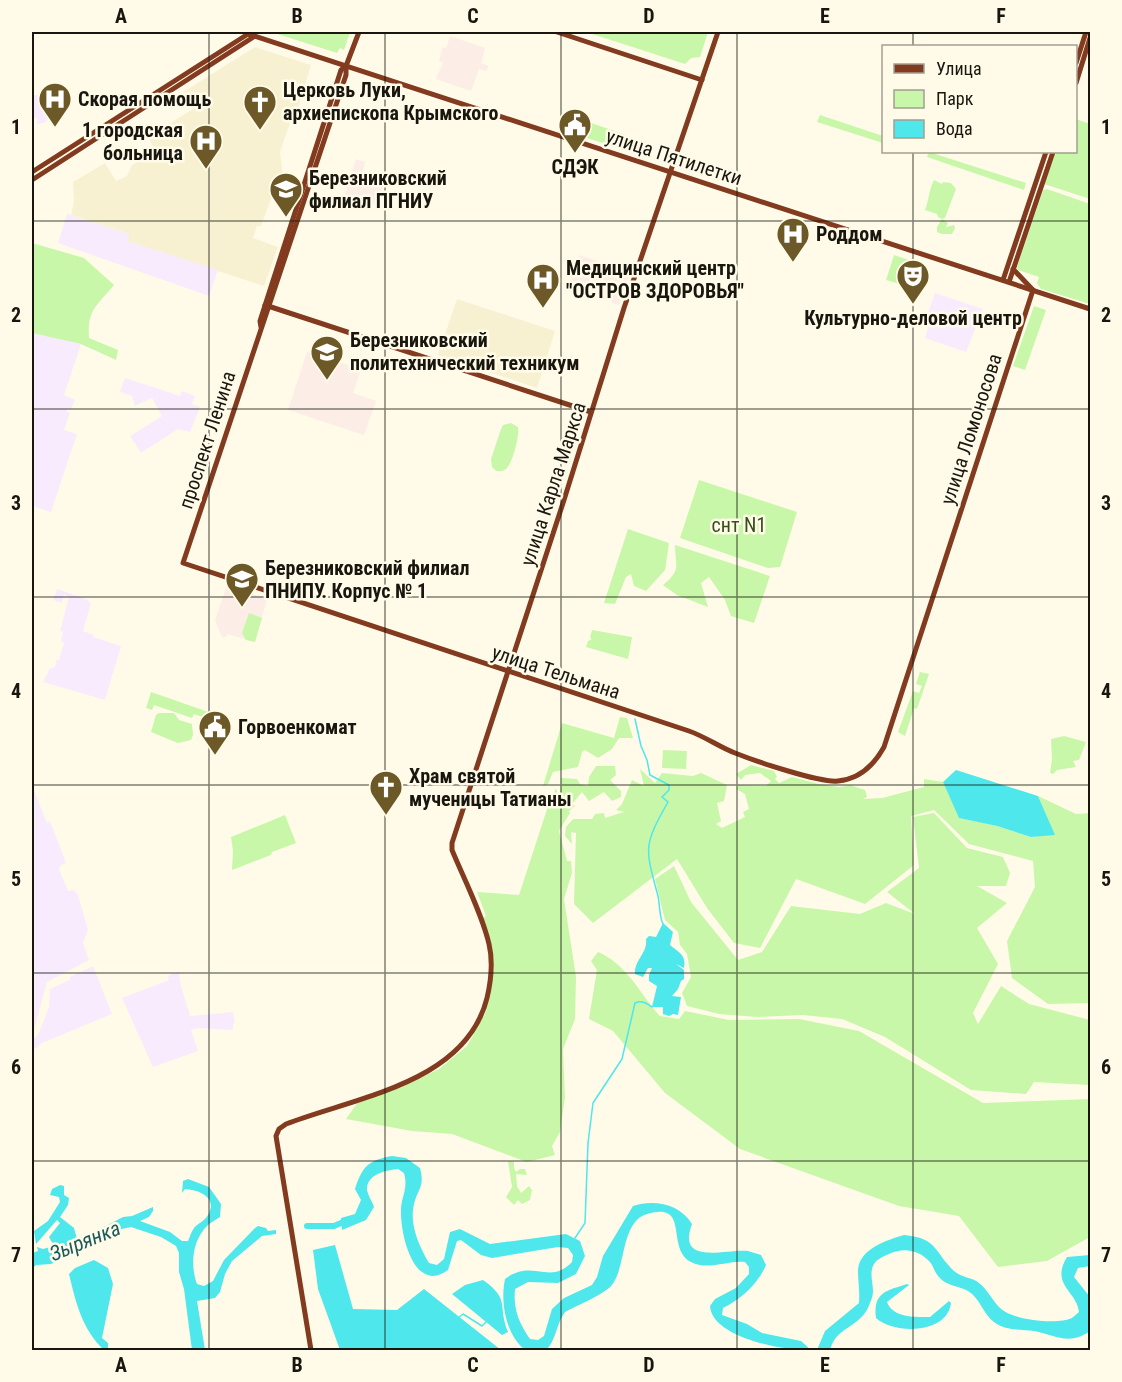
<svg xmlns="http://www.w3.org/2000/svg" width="1122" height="1382" font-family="'Roboto Condensed',sans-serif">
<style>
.built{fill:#f8f1d1}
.industrial{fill:#f9ebfe}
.education{fill:#fcede7}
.green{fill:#c9f7a9}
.water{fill:#4ee7ec}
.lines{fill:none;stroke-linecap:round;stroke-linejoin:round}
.stream{stroke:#4ee7ec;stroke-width:1.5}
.river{stroke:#4ee7ec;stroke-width:6}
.major{stroke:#833b20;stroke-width:5}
.grid{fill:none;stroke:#18160e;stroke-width:1.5;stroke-opacity:0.55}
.labels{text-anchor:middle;stroke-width:5;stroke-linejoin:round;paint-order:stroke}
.poi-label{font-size:20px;font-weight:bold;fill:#18160e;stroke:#fffbe8;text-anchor:start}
.street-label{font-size:20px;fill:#18160e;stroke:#fffbe8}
.park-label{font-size:20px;fill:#335217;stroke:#fffbe8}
.water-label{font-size:21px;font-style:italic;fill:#1b5a5c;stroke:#fffbe8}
.neatline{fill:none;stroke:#18160e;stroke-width:2}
.grid-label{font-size:20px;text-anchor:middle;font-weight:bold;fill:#18160e}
</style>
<rect width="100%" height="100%" fill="#fffbe8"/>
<g class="built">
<path d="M 255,47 L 311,65 L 298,109 L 295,108 L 280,152 L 284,183 L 275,188 L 261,226 L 257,226 L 253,238 L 278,247 L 264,286 L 126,241 L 129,234 L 71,215 L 74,202 L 73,182 L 105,163 L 116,181 L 127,176 L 132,165 L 155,150 L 148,137 L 193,109 L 183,92 Z"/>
<path d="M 457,299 L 555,331 L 537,388 L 438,355 Z"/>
</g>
<g class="industrial">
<path d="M 32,95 L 53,95 L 54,114 L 44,123 L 37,124 L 37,118 L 34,118 Z"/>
<path d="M 67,214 L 129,234 L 127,241 L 218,270 L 209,296 L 58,243 Z"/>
<path d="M 935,293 L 983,309 L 966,352 L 925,338 L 929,324 L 925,321 Z"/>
<path d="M 32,333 L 81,344 L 64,395 L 75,400 L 71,409 L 68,408 L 67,412 L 70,413 L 64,430 L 77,434 L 51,512 L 32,506 Z"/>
<path d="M 125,378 L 180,396 L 182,391 L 195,396 L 192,404 L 200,407 L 190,432 L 178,429 L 141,453 L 130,436 L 162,416 L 152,398 L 135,406 L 132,396 L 120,392 Z"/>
<path d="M 57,589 L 86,599 L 91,603 L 83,631 L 94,635 L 93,637 L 121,646 L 105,700 L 43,682 L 50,668 L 55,667 L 56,660 L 59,660 L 64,643 L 61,641 L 63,632 L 60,631 L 69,597 L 64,595 L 62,603 L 53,600 Z"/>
<path d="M 32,785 L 47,823 L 50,821 L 66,863 L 61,865 L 59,869 L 68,891 L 74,890 L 78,895 L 88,930 L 83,943 L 89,960 L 47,982 L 32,1037 Z"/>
<path d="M 93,966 L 112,1014 L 42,1043 L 35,1049 L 32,1048 L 33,1039 L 38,1035 L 49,1007 L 50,989 L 70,980 L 70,977 Z"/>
<path d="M 179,972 L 181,986 L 190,1016 L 233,1012 L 235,1023 L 233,1024 L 233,1030 L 198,1028 L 191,1030 L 198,1051 L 153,1067 L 122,998 L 169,980 L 168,976 L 171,974 Z"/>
</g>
<g class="education">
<path d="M 450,36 L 485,48 L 481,63 L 488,66 L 487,71 L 479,69 L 471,91 L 436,79 L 443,63 L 439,61 L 443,47 L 446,48 Z"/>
<path d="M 356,159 L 365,162 L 362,173 L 385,180 L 377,205 L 345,195 Z"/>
<path d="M 579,255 L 613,266 L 614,263 L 631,268 L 619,305 L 612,303 L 612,301 L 569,287 Z"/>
<path d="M 307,352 L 361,369 L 353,393 L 376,401 L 364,435 L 288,410 Z"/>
<path d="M 227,585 L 267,599 L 255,642 L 227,634 L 226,637 L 222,637 L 215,620 Z"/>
</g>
<g class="green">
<path d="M 271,32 L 350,32 L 344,50 L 340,48 L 337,53 Z"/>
<path d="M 586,32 L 708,32 L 700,57 L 691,58 L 685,64 Z"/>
<path d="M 820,115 L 883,136 L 883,143 L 817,122 Z"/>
<path d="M 580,119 L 626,135 L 621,149 L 575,134 Z"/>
<path d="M 1076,119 L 1090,124 L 1090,199 L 1044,184 L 1055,152 L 1076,152 Z"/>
<path d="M 929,152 L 1026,183 L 1024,190 L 927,157 Z"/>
<path d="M 934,180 L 942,184 L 943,182 L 951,183 L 956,189 L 945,218 L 942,219 L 948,223 L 946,227 L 954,225 L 955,228 L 952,234 L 942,234 L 937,232 L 937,227 L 942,219 L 938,217 L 937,214 L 925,210 C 929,200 929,189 934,180 Z"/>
<path d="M 1047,189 L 1090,204 L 1090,304 L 1041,289 L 1037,283 L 1039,277 L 1018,270 L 1017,267 L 1043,190 Z"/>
<path d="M 32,243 L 84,258 L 114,285 C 97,306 87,309 89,338 L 118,350 L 116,360 L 81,344 L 32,333 Z"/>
<path d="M 894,255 L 915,262 L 910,280 L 900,284 L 886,280 Z"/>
<path d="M 1034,306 L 1046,310 L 1025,370 L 1013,366 Z"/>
<path d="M 511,423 L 518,427 C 520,435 512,465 506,469 C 502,472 500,471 496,471 L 492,467 L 491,459 L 501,429 L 503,425 Z"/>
<path d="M 699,480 L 797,512 L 780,567 L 768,568 L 680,538 Z"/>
<path d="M 628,529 L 669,543 L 665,570 L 646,591 L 634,586 L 631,574 L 626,577 L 615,604 L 604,603 Z"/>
<path d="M 675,545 L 770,576 L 754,623 L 731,616 L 725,600 L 709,577 L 701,583 L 708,607 L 677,595 L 663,585 C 682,569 675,566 675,545 Z"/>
<path d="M 249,613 L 262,618 L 255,642 L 246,640 L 242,633 Z"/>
<path d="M 592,630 L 632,637 L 628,659 L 586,647 L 588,641 L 592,639 L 590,638 Z"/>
<path d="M 920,672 L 929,674 L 917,709 L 914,708 L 905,736 L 898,732 L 913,691 L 919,693 L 922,686 L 916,684 Z"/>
<path d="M 151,692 L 217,715 L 210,737 L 202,735 L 208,719 L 194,714 L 192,718 L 154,705 L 152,710 L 146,708 Z"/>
<path d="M 159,713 L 174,713 L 179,720 L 192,724 L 193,735 L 191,740 L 178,743 L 151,732 L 156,715 Z"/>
<path d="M 620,717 L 627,718 L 633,738 L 619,738 L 612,749 L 598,758 L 585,750 L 582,752 L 578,767 L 553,772 L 548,784 L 543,786 L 562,723 L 614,738 Z"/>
<path d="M 1064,736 L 1086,742 L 1079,760 L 1073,761 L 1076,767 L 1057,770 L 1053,774 L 1050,773 L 1052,759 L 1051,739 Z"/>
<path d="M 663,750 L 687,751 L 686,769 L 662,768 Z"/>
<path d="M 751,765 L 774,771 L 777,777 L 775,779 L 779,783 L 792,777 L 819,784 L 839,787 L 850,785 L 865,790 L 867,797 L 863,799 L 882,798 L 924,787 L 924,779 L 943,782 L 960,818 L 997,826 L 1031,837 L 1054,834 L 1038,796 L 1076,814 L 1090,813 L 1090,1003 L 1048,1004 L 1012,978 L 1007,941 L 1035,887 L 1033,861 L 969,844 L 934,810 L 911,816 L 914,865 L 865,904 L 796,879 L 760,948 L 734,943 L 707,908 L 677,859 L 593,923 L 574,904 L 576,833 L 571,832 L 572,844 L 565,836 L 566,827 L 573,819 L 592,819 L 595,814 L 604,813 L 605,818 L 624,812 L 616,810 L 622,804 L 632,780 L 644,786 L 640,769 L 655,783 L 662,773 L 693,776 L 701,773 L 727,785 L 724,801 L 717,803 L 721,821 L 716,824 L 722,828 L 745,817 L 743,812 L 749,809 L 745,794 L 736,789 L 738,785 L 766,786 L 771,781 L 760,773 L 745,775 L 741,780 L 736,774 Z"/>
<path d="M 596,766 L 615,766 L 616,775 L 610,780 L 621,791 L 621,797 L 612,801 L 604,792 L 589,801 L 582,792 L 573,803 L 567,797 L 560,797 L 561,778 L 577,779 L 580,784 L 588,786 L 589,777 Z"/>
<path d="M 556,788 L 559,799 L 575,806 L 569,811 L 570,813 L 559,831 L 566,857 L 567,861 L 571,861 L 572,873 L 564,899 L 576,977 L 575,1019 L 563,1049 L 565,1097 L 560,1132 L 552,1146 L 555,1155 L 527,1162 L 452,1134 L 412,1131 L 346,1119 L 358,1102 L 402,1087 L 439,1069 L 467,1046 L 485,1014 L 494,969 L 491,942 L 483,918 L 486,916 L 477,892 L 519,895 L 551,797 L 552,798 Z"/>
<path d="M 934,813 L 967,848 L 1003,857 L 1010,873 L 1006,886 L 977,886 L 1007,903 L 977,928 L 998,964 L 973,1013 L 978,1024 L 1001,986 L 1029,1004 L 1090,1020 L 1090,1085 L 1034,1082 L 1026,1094 L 971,1090 L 885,1037 L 842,1019 L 803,1015 L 757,1017 L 719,1014 L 687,1006 L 682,993 L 691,977 L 687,954 L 680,945 L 678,932 L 665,920 L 655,879 L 674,866 L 691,902 L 738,960 L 762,952 L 791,906 L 860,914 L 886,903 L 915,914 L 887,892 L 919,868 L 913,817 Z"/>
<path d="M 285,815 L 296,843 L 272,852 L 271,855 L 232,870 L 233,851 L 231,837 Z"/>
<path d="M 598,952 C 628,965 639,993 660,1016 L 679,1019 L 685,1011 L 729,1020 L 799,1019 L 859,1031 L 983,1103 L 1090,1099 L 1090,1237 L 1047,1261 L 998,1267 L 959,1216 L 899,1206 L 740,1149 L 665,1093 L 613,1031 L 589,1019 L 597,970 L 591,961 Z"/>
<path d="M 508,1161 L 514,1162 L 514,1168 L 516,1172 L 520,1169 L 525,1169 L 527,1175 L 516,1174 L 517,1186 L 521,1193 L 529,1186 L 532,1190 L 530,1200 L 522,1204 L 518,1200 L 514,1205 L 506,1197 L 512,1187 Z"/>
</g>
<g class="water">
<path d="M 956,770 L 1038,796 L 1055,835 L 1031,837 L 997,826 L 959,818 L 943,782 Z"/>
<path d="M 663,923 L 673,932 L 670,945 C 678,952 687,955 684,968 L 676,964 L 684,970 L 684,979 L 681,981 L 678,989 L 672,996 L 681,997 L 678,1015 L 673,1014 L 669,1016 L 663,1014 L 663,1007 L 652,1007 L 657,986 L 649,981 L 649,975 L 652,968 L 648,968 L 643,977 L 635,974 C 634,960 648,953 646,939 L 649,936 L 656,937 Z"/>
<path d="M 392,1156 L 406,1158 L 420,1168 C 425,1187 418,1188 414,1204 C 409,1224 419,1246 429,1263 L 437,1265 L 444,1259 L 450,1232 L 460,1229 L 490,1244 L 566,1234 L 580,1241 L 585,1256 L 576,1274 L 558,1283 L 528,1282 L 515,1289 C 513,1309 519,1323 530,1339 L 538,1340 L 544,1336 L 552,1309 L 564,1298 L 592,1285 L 597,1277 L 603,1256 L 633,1206 C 654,1199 680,1204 692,1224 C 676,1267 728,1248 748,1251 C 752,1252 757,1254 761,1255 L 766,1265 C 758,1284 741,1299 723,1308 L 722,1315 L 747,1324 L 762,1333 L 801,1341 L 811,1350 C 785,1351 712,1338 710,1306 L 715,1299 L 736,1288 L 749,1274 L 749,1267 L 745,1262 C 728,1260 708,1271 691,1262 C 665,1248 691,1201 647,1214 C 619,1222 627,1273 609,1288 C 598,1297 578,1305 565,1312 C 556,1324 556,1341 546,1350 L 525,1350 C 506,1335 500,1302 505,1279 C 533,1258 549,1286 572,1262 L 573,1255 L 568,1248 L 558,1247 L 492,1258 L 481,1255 L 461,1240 L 457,1241 L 448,1270 C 439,1276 432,1279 422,1272 C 406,1261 398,1219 402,1201 C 405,1190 407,1184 404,1173 L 398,1169 C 387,1170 367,1174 367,1189 C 367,1194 372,1201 374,1207 L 366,1220 L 342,1230 L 341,1218 L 355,1214 L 361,1200 L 355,1189 C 362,1167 368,1160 392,1156 Z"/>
<path d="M 188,1179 L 209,1187 L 221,1204 L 220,1217 C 216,1220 211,1222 208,1225 C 192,1240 190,1265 197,1284 L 204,1286 L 213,1281 L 224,1260 L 255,1228 L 258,1226 L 266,1228 L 268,1231 L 276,1230 L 276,1234 L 262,1236 L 232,1261 L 225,1274 L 220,1292 L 215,1298 L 197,1301 L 205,1350 L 192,1350 L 184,1289 L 179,1272 L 179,1253 L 176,1246 L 161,1237 L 131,1227 L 117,1230 L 109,1238 L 51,1264 L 36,1265 L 32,1269 L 32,1253 L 38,1251 L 37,1247 L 43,1249 L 54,1246 L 49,1237 L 60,1223 L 57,1220 L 36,1244 L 34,1231 L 48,1221 L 60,1202 L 59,1197 L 50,1195 L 52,1189 L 60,1185 L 64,1186 L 64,1195 L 69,1198 L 68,1205 L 60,1217 L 74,1228 L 77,1239 L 90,1234 L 123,1217 L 132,1216 L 153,1207 L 153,1211 L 149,1217 L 140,1221 L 170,1232 L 182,1241 L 188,1241 C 190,1237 191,1232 194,1228 C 198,1223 205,1221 208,1215 C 218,1198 200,1190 185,1189 L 182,1193 L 183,1181 Z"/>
<path d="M 904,1235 C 938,1238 934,1252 954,1271 C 962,1278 972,1277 979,1283 C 988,1290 992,1300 1000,1308 C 1012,1320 1057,1325 1072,1318 C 1073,1317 1078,1313 1079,1312 C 1077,1291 1050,1285 1067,1257 L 1090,1255 L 1090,1266 L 1078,1268 L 1074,1277 L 1090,1297 L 1090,1331 C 1069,1346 1055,1335 1034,1331 C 1020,1329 1006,1331 994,1322 C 983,1314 980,1298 968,1291 C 959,1286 947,1286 940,1278 C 935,1274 934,1267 930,1262 C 919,1250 904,1247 889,1254 C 884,1256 877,1259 874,1264 C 869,1272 873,1283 873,1291 C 873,1297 870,1303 868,1308 C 858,1328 836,1327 830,1350 L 817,1350 L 825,1331 L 859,1303 C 860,1291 858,1282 858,1270 C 859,1249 887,1240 904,1235 Z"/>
<path d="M 335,1245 L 353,1309 L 397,1310 L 424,1289 L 501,1350 L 340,1350 L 318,1289 L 313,1250 Z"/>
<path d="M 94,1260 L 108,1268 L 113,1284 L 102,1338 L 108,1343 L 108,1348 L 104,1350 C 82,1329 76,1303 69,1274 L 75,1268 Z"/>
<path d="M 483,1280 C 511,1300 497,1305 508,1332 L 502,1335 L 452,1294 L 465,1285 Z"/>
<path d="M 907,1284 L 909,1285 L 887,1302 C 893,1318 914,1317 930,1317 L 949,1301 L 951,1303 C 947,1335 893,1334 876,1318 C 873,1292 886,1291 907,1284 Z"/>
</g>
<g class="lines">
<g class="stream">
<path d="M 635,719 L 641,746 L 647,760 L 650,775 L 669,785 L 669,790 L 662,797 L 668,802 C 643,846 645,848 658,896 C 660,905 659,916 663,924"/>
<path d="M 575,1238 L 585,1223 L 588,1143 L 593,1103 L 622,1059 L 635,1003 C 642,1000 646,1003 652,1007"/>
<path d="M 458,1318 L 463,1314 L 482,1326 L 486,1322"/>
</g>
<path class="river" d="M 307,1226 L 334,1226 L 348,1220"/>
<g class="major">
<path d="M 557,32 L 702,80"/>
<path d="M 1076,63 L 1086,32"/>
<path d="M 346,66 L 346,75 L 183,563 L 689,731 C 706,737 719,747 735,753 C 755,761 820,783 838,781 C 860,779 874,765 884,747 L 1033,290"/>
<path d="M 1076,83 L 1090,38"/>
<path d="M 32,172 L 248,34 L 1090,309"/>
<path d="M 32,180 L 255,36"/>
<path d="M 1013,269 L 1032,289"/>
<path d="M 1003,280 L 1046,152"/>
<path d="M 1009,282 L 1053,152"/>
<path d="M 265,305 L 591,412"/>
<path d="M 261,327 L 260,321 L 341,70 L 346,66 L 359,32"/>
<path d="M 311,1350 L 276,1136 L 279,1129 L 286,1124 C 356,1097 466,1083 487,998 C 491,981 493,961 489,944 C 482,914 464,879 452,850 L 452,843 L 564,500 L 624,308 L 718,32"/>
</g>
</g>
<path class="grid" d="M 209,32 L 209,1350M 385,32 L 385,1350M 561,32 L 561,1350M 737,32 L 737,1350M 913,32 L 913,46M 913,152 L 913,1350M 32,221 L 1090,221M 32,409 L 1090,409M 32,597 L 1090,597M 32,785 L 1090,785M 32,973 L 1090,973M 32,1161 L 1090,1161"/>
<defs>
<g id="hospital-pin" transform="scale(1.725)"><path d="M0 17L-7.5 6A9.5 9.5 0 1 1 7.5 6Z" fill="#6d5927" stroke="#fffbe8"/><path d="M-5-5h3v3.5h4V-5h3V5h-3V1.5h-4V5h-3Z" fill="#fff"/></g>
<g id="church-pin" transform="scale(1.725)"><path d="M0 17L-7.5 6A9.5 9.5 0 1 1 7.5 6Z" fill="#6d5927" stroke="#fffbe8"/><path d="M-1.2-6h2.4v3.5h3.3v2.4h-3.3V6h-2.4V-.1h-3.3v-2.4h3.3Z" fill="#fff"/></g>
<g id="civic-pin" transform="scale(1.725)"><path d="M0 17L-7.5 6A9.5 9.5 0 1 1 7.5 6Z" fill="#6d5927" stroke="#fffbe8"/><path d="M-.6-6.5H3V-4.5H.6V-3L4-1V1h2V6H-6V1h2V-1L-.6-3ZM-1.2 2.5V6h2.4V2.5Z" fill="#fff"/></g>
<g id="university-pin" transform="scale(1.725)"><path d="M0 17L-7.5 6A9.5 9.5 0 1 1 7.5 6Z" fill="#6d5927" stroke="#fffbe8"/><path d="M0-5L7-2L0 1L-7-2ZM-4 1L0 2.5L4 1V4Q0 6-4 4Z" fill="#fff"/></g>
<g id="theatre-pin" transform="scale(1.725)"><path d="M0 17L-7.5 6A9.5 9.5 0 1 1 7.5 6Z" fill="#6d5927" stroke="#fffbe8"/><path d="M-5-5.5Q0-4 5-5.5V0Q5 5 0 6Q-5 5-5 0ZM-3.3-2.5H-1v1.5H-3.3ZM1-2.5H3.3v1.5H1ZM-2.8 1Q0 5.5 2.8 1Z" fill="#fff"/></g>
</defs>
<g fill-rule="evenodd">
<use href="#hospital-pin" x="55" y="99"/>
<use href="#church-pin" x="260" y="102"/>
<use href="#civic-pin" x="575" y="125"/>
<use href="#hospital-pin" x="206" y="141"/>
<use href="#university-pin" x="286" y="189"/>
<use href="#hospital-pin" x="793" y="234"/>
<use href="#theatre-pin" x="913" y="276"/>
<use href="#hospital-pin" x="543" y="280"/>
<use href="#university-pin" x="327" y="352"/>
<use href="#university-pin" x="242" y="579"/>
<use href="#civic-pin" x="215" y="727"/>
<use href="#church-pin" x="386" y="787"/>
</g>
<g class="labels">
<g class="poi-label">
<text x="283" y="97">Церковь Луки,<tspan x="283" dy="23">архиепископа Крымского</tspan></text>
<text x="78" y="106">Скорая помощь</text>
<text x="183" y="137" text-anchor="end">1 городская<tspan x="183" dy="23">больница</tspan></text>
<text x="575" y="174" text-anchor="middle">СДЭК</text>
<text x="309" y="185">Березниковский<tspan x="309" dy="23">филиал ПГНИУ</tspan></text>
<text x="816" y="241">Роддом</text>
<text x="566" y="275">Медицинский центр<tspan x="566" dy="23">"ОСТРОВ ЗДОРОВЬЯ"</tspan></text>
<text x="913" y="325" text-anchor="middle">Культурно-деловой центр</text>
<text x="350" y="347">Березниковский<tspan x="350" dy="23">политехнический техникум</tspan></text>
<text x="265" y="575">Березниковский филиал<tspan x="265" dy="23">ПНИПУ. Корпус № 1</tspan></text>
<text x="238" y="734">Горвоенкомат</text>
<text x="409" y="783">Храм святой<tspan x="409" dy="23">мученицы Татианы</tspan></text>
</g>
<g class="street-label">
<text transform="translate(674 157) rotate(18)" y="7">улица Пятилетки</text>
<text transform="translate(971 429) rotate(-72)" y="7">улица Ломоносова</text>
<text transform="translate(207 440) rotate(-72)" y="7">проспект Ленина</text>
<text transform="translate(553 484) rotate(-72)" y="7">улица Карла Маркса</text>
<text transform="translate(556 672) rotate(18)" y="7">улица Тельмана</text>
</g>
<g class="park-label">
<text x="739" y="532">снт N1</text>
</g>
<g class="water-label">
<text transform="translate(85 1241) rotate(-22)" y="7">Зырянка</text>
</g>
</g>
<rect width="1122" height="1382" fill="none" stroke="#fffbe8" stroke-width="66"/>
<rect x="882" y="45" width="195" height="108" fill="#fffbe8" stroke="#a39f91" stroke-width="1.5"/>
<rect x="894" y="64" width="30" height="9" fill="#833b20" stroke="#a39f91" stroke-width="1.5"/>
<text x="936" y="75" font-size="18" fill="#18160e">Улица</text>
<rect x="894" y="90" width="30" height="18" fill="#c9f7a9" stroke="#a39f91" stroke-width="1.5"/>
<text x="936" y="105" font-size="18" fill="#18160e">Парк</text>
<rect x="894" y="120" width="30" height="18" fill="#4ee7ec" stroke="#a39f91" stroke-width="1.5"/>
<text x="936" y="135" font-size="18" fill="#18160e">Вода</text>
<rect x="33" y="33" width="1056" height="1316" class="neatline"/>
<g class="grid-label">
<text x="121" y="23">A</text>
<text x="297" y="23">B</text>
<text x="473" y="23">C</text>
<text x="649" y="23">D</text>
<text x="825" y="23">E</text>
<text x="1001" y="23">F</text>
<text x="16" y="134">1</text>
<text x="1106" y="134">1</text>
<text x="16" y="322">2</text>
<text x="1106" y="322">2</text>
<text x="16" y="510">3</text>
<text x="1106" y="510">3</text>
<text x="16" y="698">4</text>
<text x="1106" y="698">4</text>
<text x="16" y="886">5</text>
<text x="1106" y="886">5</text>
<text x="16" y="1074">6</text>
<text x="1106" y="1074">6</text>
<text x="16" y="1262">7</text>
<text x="1106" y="1262">7</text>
<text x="121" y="1372">A</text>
<text x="297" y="1372">B</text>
<text x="473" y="1372">C</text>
<text x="649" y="1372">D</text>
<text x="825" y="1372">E</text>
<text x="1001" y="1372">F</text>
</g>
</svg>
